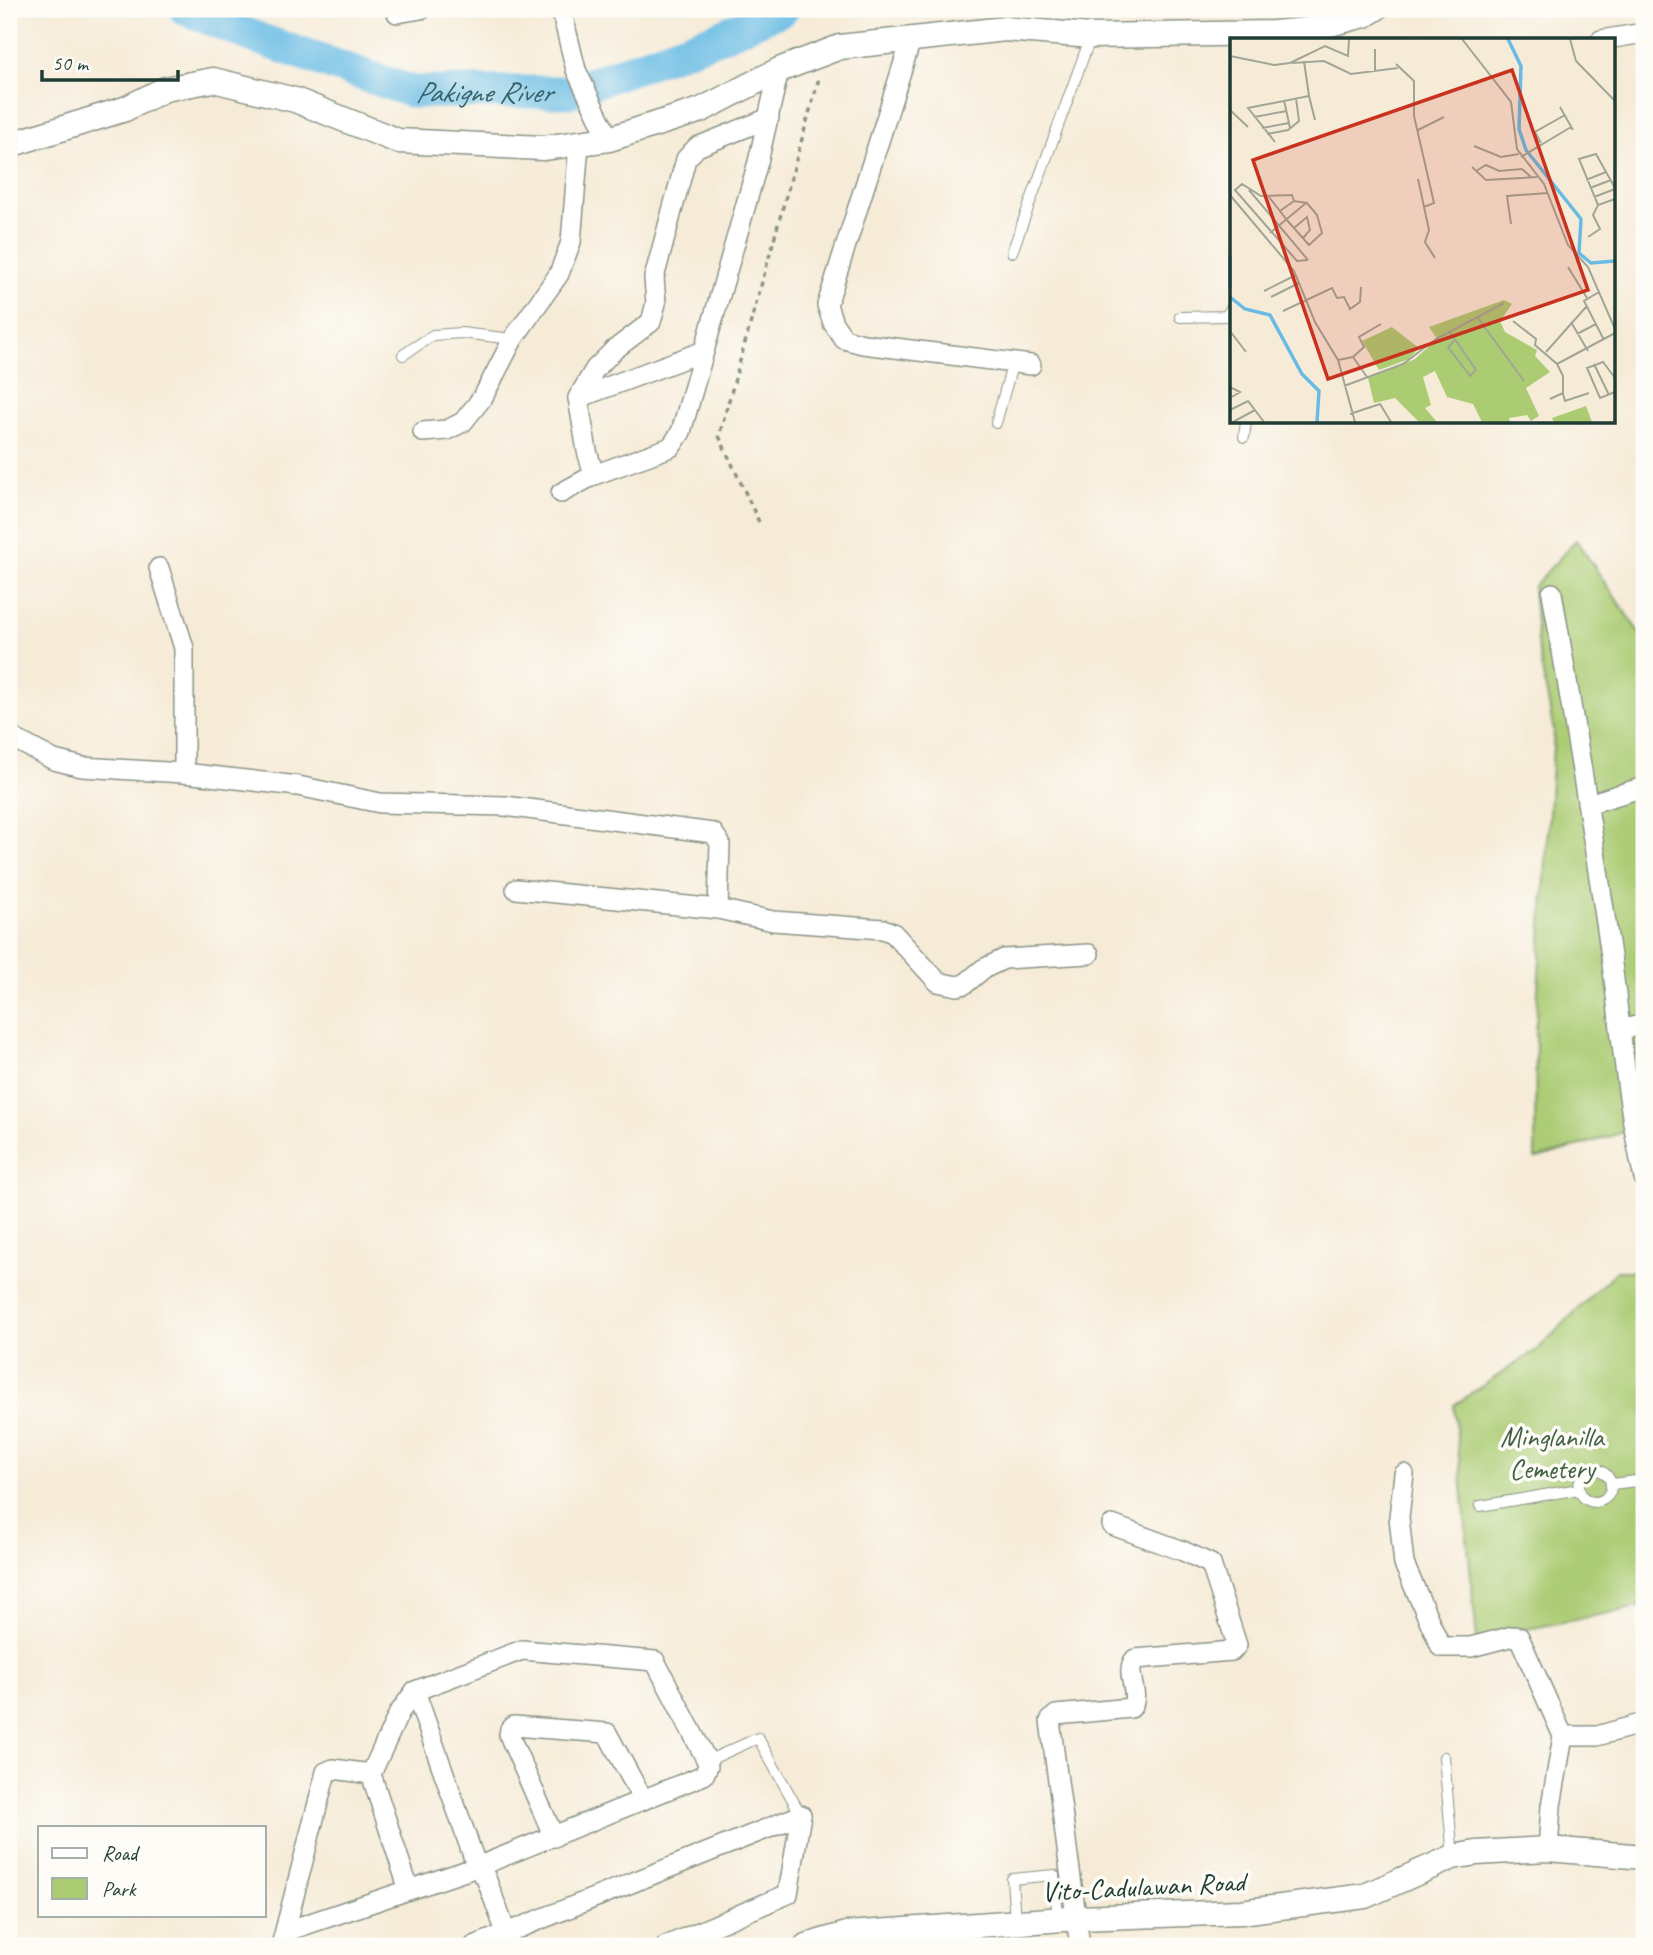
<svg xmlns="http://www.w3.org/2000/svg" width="1653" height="1955" font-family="Caveat,sans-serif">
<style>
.green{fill:#accc74;stroke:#668454;stroke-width:2}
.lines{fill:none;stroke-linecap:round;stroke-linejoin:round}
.river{stroke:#68bbe4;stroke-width:33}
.service-casing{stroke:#8a9486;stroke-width:12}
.minor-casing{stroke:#8a9486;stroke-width:22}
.tertiary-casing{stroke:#8a9486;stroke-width:27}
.path{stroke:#8a9486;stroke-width:3.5;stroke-dasharray:5 5;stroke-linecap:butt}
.service{stroke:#fff;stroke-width:10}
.minor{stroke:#fff;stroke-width:19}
.tertiary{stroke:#fff;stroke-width:24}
.labels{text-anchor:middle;stroke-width:7;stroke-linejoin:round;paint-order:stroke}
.park-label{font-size:28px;fill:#426144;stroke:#fdfcf7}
.street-label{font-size:28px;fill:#1f3d34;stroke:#fdfcf7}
.water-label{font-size:30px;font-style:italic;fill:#356369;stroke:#fdfcf7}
.inset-river{fill:none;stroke:#68bbe4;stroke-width:3.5}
.inset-road{fill:none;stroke:#a0a596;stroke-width:2}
.view{fill:#c8321e;fill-opacity:0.15;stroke:#c8321e;stroke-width:3.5}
.inset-edge{fill:none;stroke:#1f3d34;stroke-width:3.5}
</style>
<rect width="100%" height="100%" fill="#fdfcf7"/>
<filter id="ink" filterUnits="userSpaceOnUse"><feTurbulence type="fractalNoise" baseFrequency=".0143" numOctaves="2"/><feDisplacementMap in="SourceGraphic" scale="14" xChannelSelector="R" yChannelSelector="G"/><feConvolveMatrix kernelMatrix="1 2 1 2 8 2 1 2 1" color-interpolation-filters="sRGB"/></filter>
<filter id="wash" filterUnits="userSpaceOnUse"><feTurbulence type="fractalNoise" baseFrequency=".00686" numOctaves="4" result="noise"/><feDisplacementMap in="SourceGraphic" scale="28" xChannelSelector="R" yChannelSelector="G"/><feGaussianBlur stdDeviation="1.57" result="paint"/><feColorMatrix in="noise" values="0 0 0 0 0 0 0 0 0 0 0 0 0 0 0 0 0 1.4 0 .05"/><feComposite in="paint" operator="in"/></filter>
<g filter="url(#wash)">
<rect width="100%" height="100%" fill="#f6ebd7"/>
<g class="green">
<path d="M 1576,540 L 1644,640 L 1644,1126 L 1535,1159 L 1536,1023 L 1554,731 L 1538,649 L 1533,587 Z"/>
<path d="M 1616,1271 L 1644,1271 L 1644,1606 L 1477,1639 L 1454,1405 L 1539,1348 Z"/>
</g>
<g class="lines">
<path class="river" id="s1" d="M 185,9 L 259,39 L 413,92 L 568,92 L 716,38 L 783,9"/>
</g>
</g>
<g filter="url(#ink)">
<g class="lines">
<g class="service-casing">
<g id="service">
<path d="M 1012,252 L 1091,36"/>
<path d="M 1180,317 L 1226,316 L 1231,309"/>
<path d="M 403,355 L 433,335 L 461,333 L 513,339"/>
<path d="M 996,423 L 1013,362"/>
<path d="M 1244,437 L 1246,422"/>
<circle cx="1595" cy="1486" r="16"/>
<path d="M 1612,1484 L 1644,1480"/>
<path d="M 1480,1506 L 1579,1489"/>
<path d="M 1444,1757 L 1453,1857"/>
<path d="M 707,1761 L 758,1738 L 801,1815"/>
<path d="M 1015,1920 L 1012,1879 L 1054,1875 L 1058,1919"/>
</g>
</g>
<g class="minor-casing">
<g id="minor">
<path d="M 561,9 L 576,70 L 609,139"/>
<path d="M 397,13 L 421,9"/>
<path d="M 911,40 L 827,305 L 833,323 L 844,339 L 863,344 L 1031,365"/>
<path d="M 1601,40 L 1644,33"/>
<path d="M 578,398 L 704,351"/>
<path d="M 423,432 L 447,430 L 463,422 L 483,397 L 513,339 L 559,274 L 571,242 L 579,144"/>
<path d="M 594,475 L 587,451 L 578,398 L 595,369 L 614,350 L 651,322 L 656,303 L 654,278 L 686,159 L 697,147 L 769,118"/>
<path d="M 561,493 L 594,475 L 671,447 L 681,432 L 758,162 L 779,70"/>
<path d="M 159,568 L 184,648 L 184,773"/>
<path d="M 1552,593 C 1573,714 1593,835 1611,956 C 1621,1030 1627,1105 1644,1178"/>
<path d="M 9,736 L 54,760 L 82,767 L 184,773 L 298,786 L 380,803 L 505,806 L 713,833 L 720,843 L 718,909"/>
<path d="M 1588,804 L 1644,787"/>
<path d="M 516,889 L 718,909 L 773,921 L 883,929 L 893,933 L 938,982 L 957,986 L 965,984 L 983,969 L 1004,959 L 1089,954"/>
<path d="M 1621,1030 L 1644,1024"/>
<path d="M 1404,1474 L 1399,1517 L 1404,1564 L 1441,1647 L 1471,1647 L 1513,1636 L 1519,1637 L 1563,1736 L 1551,1806 L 1548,1849"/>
<path d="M 415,1691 L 477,1867 L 486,1878 L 511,1946"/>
<path d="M 1563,1736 L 1597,1736 L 1644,1723"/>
<path d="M 554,1837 L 509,1735 L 510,1729 L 513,1726 L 607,1733 L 643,1800"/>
<path d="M 942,1928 L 945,1946"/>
<path d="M 287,1931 L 477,1867 L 704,1775 L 708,1766 L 707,1761 L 655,1661 L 522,1650 L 415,1691 L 399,1713 L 371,1774 L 409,1890"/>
<path d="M 281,1946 L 326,1772 L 333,1769 L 371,1774"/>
<path d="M 474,1946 L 801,1815"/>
<path d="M 666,1946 L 788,1894 L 801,1815"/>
<path d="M 1080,1946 L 1050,1721 L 1056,1715 L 1131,1708 C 1142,1694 1123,1673 1135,1659 L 1232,1651 L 1237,1645 L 1211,1564 L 1183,1551 L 1112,1525"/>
</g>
</g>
<g class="tertiary-casing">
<g id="tertiary">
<path d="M 9,145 L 125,109 L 165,89 L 213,80 L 295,100 L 398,141 L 543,148 L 609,139 L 701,110 L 779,70 L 840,47 L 1005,29 L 1091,36 L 1274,33 L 1307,30 L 1365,15 L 1375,9"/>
<path d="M 806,1946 L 847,1934 L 1078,1918 L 1241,1912 L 1365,1896 L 1453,1857 L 1476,1853 L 1548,1849 L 1644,1857"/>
</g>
</g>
<path class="path" d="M 759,522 L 719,436 L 819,78"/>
<use href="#service" class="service"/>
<use href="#minor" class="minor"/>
<use href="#tertiary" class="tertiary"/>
</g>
</g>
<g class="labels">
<g class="park-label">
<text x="1552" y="1446">Minglanilla<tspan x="1552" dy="32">Cemetery</tspan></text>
</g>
<g class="street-label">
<text transform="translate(1143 1886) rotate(-3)" y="10">Vito-Cadulawan Road</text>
</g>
<g class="water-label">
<text dy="10" stroke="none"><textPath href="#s1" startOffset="313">Pakigne River</textPath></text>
</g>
</g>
<g transform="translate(1230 38)">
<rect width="385" height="385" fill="#f6ebd7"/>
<path d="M 274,262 L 282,266 L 270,283 L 275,294 L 307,312 L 305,318 L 320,334 L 296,350 L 309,378 L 301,383 L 297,377 L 279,380 L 280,384 L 252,384 L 243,366 L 217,359 L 205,333 L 193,339 L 201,367 L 195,370 L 207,384 L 189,384 L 165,360 L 144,365 L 138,340 L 185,321 L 207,301 L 199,289 ZM 162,289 L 189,310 L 179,321 L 149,332 L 132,303 ZM 356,368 L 362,384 L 324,384 L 322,380 Z" fill="#accc74"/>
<path class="inset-river" d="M 278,1 L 291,28 L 289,91 L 296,112 L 351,181 L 349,215 L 361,225 L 385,223M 0,218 L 0,251M 0,259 L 15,271 L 40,277 L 72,336 L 89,353 L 87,384"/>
<path class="inset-road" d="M 232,1 L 281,64 L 287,111 L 314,146 L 338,207 L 358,229 L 385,291M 340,1 L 346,23 L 385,63M 0,18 L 44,27 L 60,25 L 95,8 L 118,18 L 119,1M 62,25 L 94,23 L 121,36 L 168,30M 166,26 L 184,43 L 184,78 L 204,165 L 194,169M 145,33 L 145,11M 79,58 L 85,82M 54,62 L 60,90M 330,69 L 343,92M 0,72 L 18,89M 24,79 L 57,73M 32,90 L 59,85M 188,92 L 214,79M 37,96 L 58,92 L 69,83 L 66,60M 45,104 L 18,70 L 79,58 L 74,23M 311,105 L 305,94 L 335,77M 244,108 L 271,119 L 289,116M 291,119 L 341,89M 242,129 L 256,142 L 307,139M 246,133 L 256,127 L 269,133 L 292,131 L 301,139M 188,141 L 199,192 L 195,204 L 205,220M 356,142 L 376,134M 360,150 L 381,142M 19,152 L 78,222M 0,157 L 64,233 L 85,284 L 108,322 L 125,384M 39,159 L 50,173 L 56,181 L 79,207 L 92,195 L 87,177 L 77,165 L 64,163 L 50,173M 364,159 L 385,151M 64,163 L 62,157 L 31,158 L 12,146 L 5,152 L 67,223 L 78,222M 368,167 L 349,121 L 366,116 L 385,150M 281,186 L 277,158 L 318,155M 64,190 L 77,179 L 80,192 L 73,200M 40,195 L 76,165M 358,199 L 370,191 L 363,177 L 368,167 L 385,161M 338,229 L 357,260M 34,253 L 66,237M 369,254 L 354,263 L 374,302M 41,259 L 69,245M 53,273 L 102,250 L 107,260 L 114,259 L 120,271 L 130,264 L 131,249M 248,280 L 294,343M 283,283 L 306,301 L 305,307 L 327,326 L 333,338 L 333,355 L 320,361M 341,284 L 358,313M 0,293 L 16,314M 220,294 L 246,332 L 240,338 L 218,309 L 225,302M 347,296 L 366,286M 316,314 L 356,269M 123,319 L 137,339M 108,322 L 123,319 L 134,309 L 129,299 L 151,286M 327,326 L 385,295M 364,326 L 379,357M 385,340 L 373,324 L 357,330 L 370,360 L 385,354M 114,348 L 173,326 L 206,301 L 274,265M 0,349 L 10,354 L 0,360M 333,356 L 335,363 L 359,355M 0,372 L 18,363 L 34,384M 120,376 L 150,366 L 161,384M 3,384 L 25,372"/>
<path class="view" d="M 282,32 L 358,252 L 98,341 L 23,122 Z"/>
<rect width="385" height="385" class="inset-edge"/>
</g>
<rect width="1653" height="1955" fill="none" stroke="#fdfcf7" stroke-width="35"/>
<rect x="38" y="1826" width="228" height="91" fill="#fdfcf7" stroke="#a4b0a9" stroke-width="2"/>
<rect x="52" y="1848" width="35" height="10" fill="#ffffff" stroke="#a4b0a9" stroke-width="2"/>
<text x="102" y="1860" font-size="21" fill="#1f3d34">Road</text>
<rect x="52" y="1878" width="35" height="21" fill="#accc74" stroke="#a4b0a9" stroke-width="2"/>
<text x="102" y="1896" font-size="21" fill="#1f3d34">Park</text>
<path d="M42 70v10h136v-10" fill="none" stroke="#1f3d34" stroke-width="3.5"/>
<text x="52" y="70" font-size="21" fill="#1f3d34" stroke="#fdfcf7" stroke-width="5" paint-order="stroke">50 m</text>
</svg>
